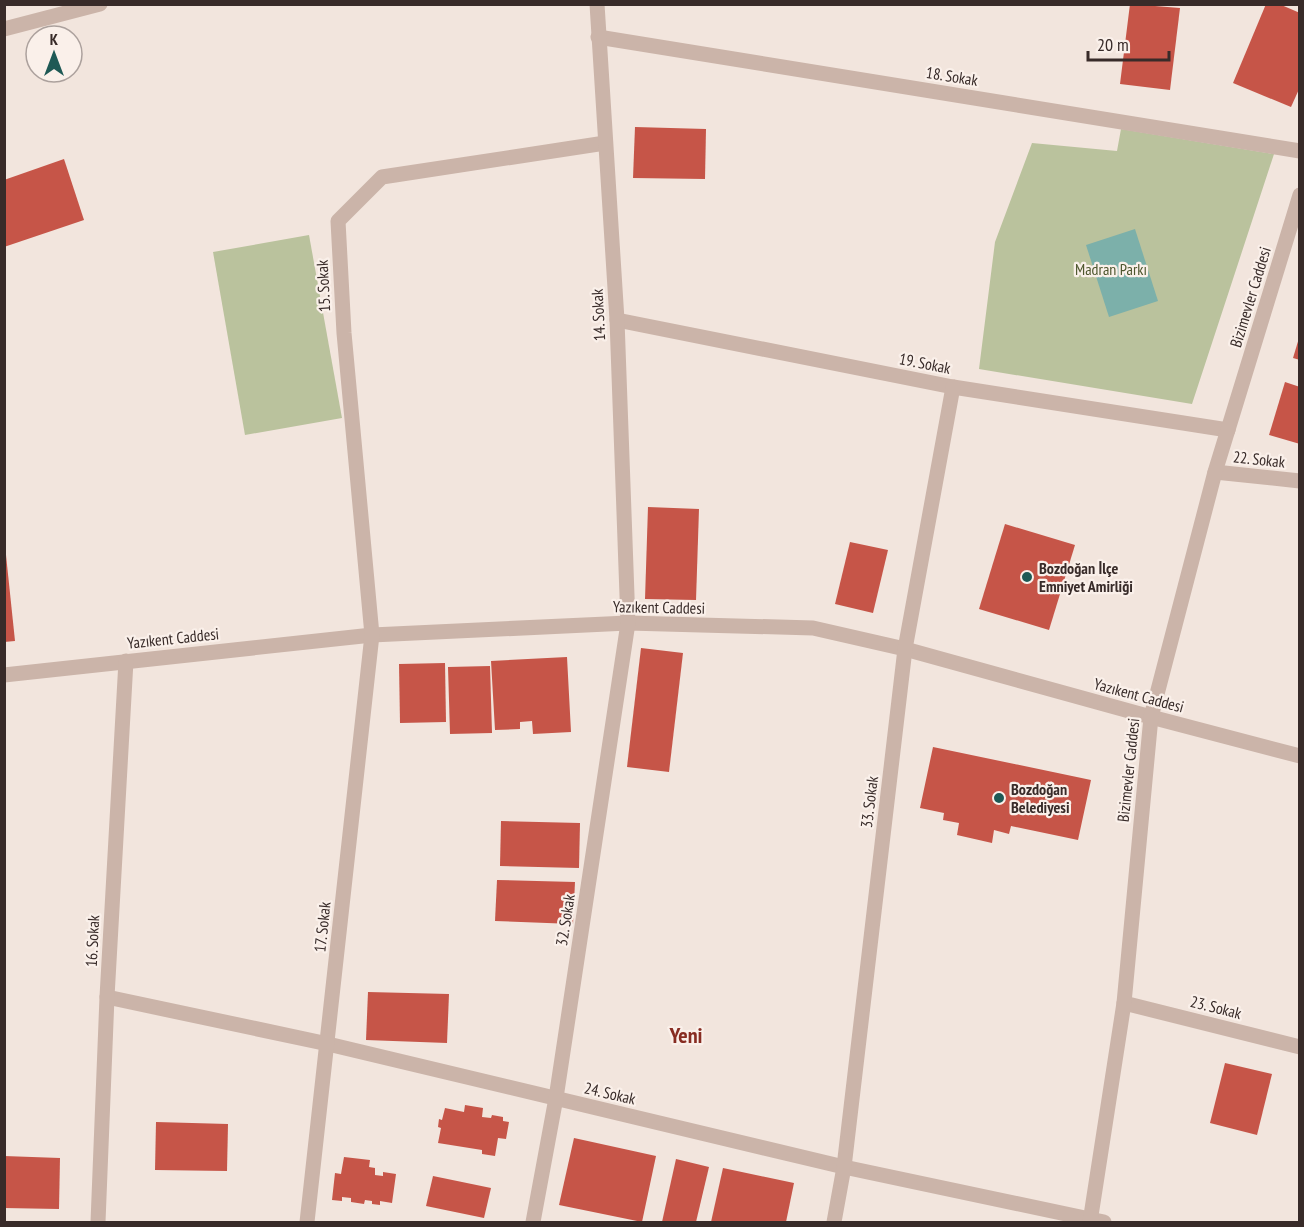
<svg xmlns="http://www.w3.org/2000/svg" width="1304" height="1227" font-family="'PT Sans Narrow',sans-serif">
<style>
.green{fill:#bac29d}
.water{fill:#7cb0aa}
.building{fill:#c65548}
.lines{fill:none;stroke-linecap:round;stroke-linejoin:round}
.minor{stroke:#cbb4a9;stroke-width:15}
.poi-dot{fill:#1e5955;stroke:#faf0ea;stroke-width:2}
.labels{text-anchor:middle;stroke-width:4.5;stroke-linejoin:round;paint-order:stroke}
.street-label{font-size:16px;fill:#382b29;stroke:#faf0ea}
.park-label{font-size:16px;fill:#4d562d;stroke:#faf0ea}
.poi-label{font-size:16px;font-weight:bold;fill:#382b29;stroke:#faf0ea;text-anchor:start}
.district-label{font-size:22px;font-weight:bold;fill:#872c22;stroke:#faf0ea}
</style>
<rect width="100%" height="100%" fill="#f2e5dd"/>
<g class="green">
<path d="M 1121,129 L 1274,154 L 1192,404 L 979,369 L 995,242 L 1032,143 L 1117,151 Z"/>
<path d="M 309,235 L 342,418 L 245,435 L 213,252 Z"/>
</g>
<path class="water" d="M 1135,229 L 1158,301 L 1109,317 L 1086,245 Z"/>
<g class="building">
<path d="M 1130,4 L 1180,8 L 1170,90 L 1120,84 Z"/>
<path d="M 1266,4 L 1279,4 L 1300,13 L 1300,87 L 1291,107 L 1233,83 Z"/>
<path d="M 635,127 L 706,129 L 705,179 L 633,178 Z"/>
<path d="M 64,159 L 84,220 L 4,247 L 4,180 Z"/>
<path d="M 1299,338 L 1300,338 L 1300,360 L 1293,358 Z"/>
<path d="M 1285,382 L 1300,387 L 1300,444 L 1269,435 Z"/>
<path d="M 648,507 L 699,509 L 696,600 L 645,599 Z"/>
<path d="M 1005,524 L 1075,545 L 1049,630 L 979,609 Z"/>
<path d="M 850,542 L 888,550 L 873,613 L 835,604 Z"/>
<path d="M 4,555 L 6,555 L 15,641 L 4,642 Z"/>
<path d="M 641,648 L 683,653 L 669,772 L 627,767 Z"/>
<path d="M 567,657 L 571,732 L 533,734 L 532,721 L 520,722 L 520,729 L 495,730 L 491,661 Z"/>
<path d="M 445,663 L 446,722 L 400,723 L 399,664 Z"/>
<path d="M 490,666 L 492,733 L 450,734 L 448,667 Z"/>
<path d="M 933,747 L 1091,780 L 1078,840 L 1011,826 L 1009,834 L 994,830 L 992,843 L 957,835 L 959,823 L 943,820 L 944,813 L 920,808 Z"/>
<path d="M 501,821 L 580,823 L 579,868 L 500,866 Z"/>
<path d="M 497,880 L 575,882 L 573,924 L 495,921 Z"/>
<path d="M 368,992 L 449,994 L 447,1043 L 366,1040 Z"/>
<path d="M 1225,1063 L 1272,1074 L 1257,1135 L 1210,1123 Z"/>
<path d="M 465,1105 L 483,1108 L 482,1117 L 491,1118 L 492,1115 L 503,1117 L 503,1121 L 509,1122 L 506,1139 L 498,1138 L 495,1156 L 482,1154 L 482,1150 L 438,1143 L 441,1128 L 438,1127 L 439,1119 L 442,1120 L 445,1108 L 464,1112 Z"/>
<path d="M 156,1122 L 228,1124 L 227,1171 L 155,1170 Z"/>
<path d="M 574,1138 L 656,1156 L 642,1222 L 559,1205 Z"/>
<path d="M 4,1156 L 60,1158 L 59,1209 L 4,1208 Z"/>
<path d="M 344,1157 L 370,1160 L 369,1167 L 375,1168 L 375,1175 L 383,1176 L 383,1172 L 396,1174 L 392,1203 L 380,1201 L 380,1205 L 372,1204 L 372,1201 L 365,1200 L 364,1204 L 351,1202 L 351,1198 L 342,1197 L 342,1201 L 332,1200 L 335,1173 L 341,1174 Z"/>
<path d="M 676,1159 L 709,1167 L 696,1222 L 662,1222 Z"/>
<path d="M 723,1168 L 794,1183 L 786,1222 L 711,1222 Z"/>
<path d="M 433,1176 L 491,1188 L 484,1218 L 426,1206 Z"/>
</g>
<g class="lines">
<g class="minor">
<path d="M 4,29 L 100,4"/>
<path d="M 598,37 L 1300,151"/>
<path d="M 617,320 L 953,387 L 1228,430"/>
<path d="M 1215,472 L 1300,481"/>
<path d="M 4,675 L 372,635 L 628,623 L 813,628 L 905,649 L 1151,717 L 1300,756"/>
<path d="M 107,997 L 328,1044 L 844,1167 L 1104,1222"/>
<path d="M 1124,1003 L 1300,1047"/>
<path d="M 98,1222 L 107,997 L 126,661"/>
<path d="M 307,1222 L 372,635 L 344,333 L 338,221 L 382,177 L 605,143"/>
<path d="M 533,1222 L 556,1098 L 628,623 L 617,320 L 597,4"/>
<path d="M 834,1222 L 844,1167 L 905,649 L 953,387"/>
<path d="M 1090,1222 L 1124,1003 L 1151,717 L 1215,472 L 1300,195"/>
</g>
</g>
<g class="poi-dot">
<circle cx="1027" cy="577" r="6"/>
<circle cx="999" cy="798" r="6"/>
</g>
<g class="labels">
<g class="street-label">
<text transform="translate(952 76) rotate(9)" y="6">18. Sokak</text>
<text transform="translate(323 286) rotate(-93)" y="6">15. Sokak</text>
<text transform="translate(1250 297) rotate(-73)" y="6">Bizimevler Caddesi</text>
<text transform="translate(598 315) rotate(-93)" y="6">14. Sokak</text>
<text transform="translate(925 363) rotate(11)" y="6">19. Sokak</text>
<text transform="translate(1259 459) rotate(6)" y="6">22. Sokak</text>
<text transform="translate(659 607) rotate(1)" y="6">Yazıkent Caddesi</text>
<text transform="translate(173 638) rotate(-6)" y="6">Yazıkent Caddesi</text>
<text transform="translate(1139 695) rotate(15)" y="6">Yazıkent Caddesi</text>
<text transform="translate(1128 770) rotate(-84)" y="6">Bizimevler Caddesi</text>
<text transform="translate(869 802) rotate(-83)" y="6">33. Sokak</text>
<text transform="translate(565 920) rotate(-81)" y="6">32. Sokak</text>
<text transform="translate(322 927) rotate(-84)" y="6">17. Sokak</text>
<text transform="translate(92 941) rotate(-87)" y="6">16. Sokak</text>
<text transform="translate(1216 1007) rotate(14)" y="6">23. Sokak</text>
<text transform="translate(610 1093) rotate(13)" y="6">24. Sokak</text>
</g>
<g class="park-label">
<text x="1111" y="275">Madran Parkı</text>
</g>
<g class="poi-label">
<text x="1039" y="574">Bozdoğan İlçe<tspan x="1039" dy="18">Emniyet Amirliği</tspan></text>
<text x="1011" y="795">Bozdoğan<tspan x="1011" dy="18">Belediyesi</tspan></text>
</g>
<g class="district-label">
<text x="686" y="1043">Yeni</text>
</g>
</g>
<rect width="1304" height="1227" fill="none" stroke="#382b29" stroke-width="12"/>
<g transform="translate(54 54)"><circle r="28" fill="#faf0ea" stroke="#aca19d" stroke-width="1.5"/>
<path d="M0-4.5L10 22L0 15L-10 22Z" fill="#1e5955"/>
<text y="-9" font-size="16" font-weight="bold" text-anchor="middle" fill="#382b29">K</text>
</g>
<path d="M1088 51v9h81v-9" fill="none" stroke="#382b29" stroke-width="3"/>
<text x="1097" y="51" font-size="18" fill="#382b29" stroke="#faf0ea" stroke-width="4.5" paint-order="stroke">20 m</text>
</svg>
